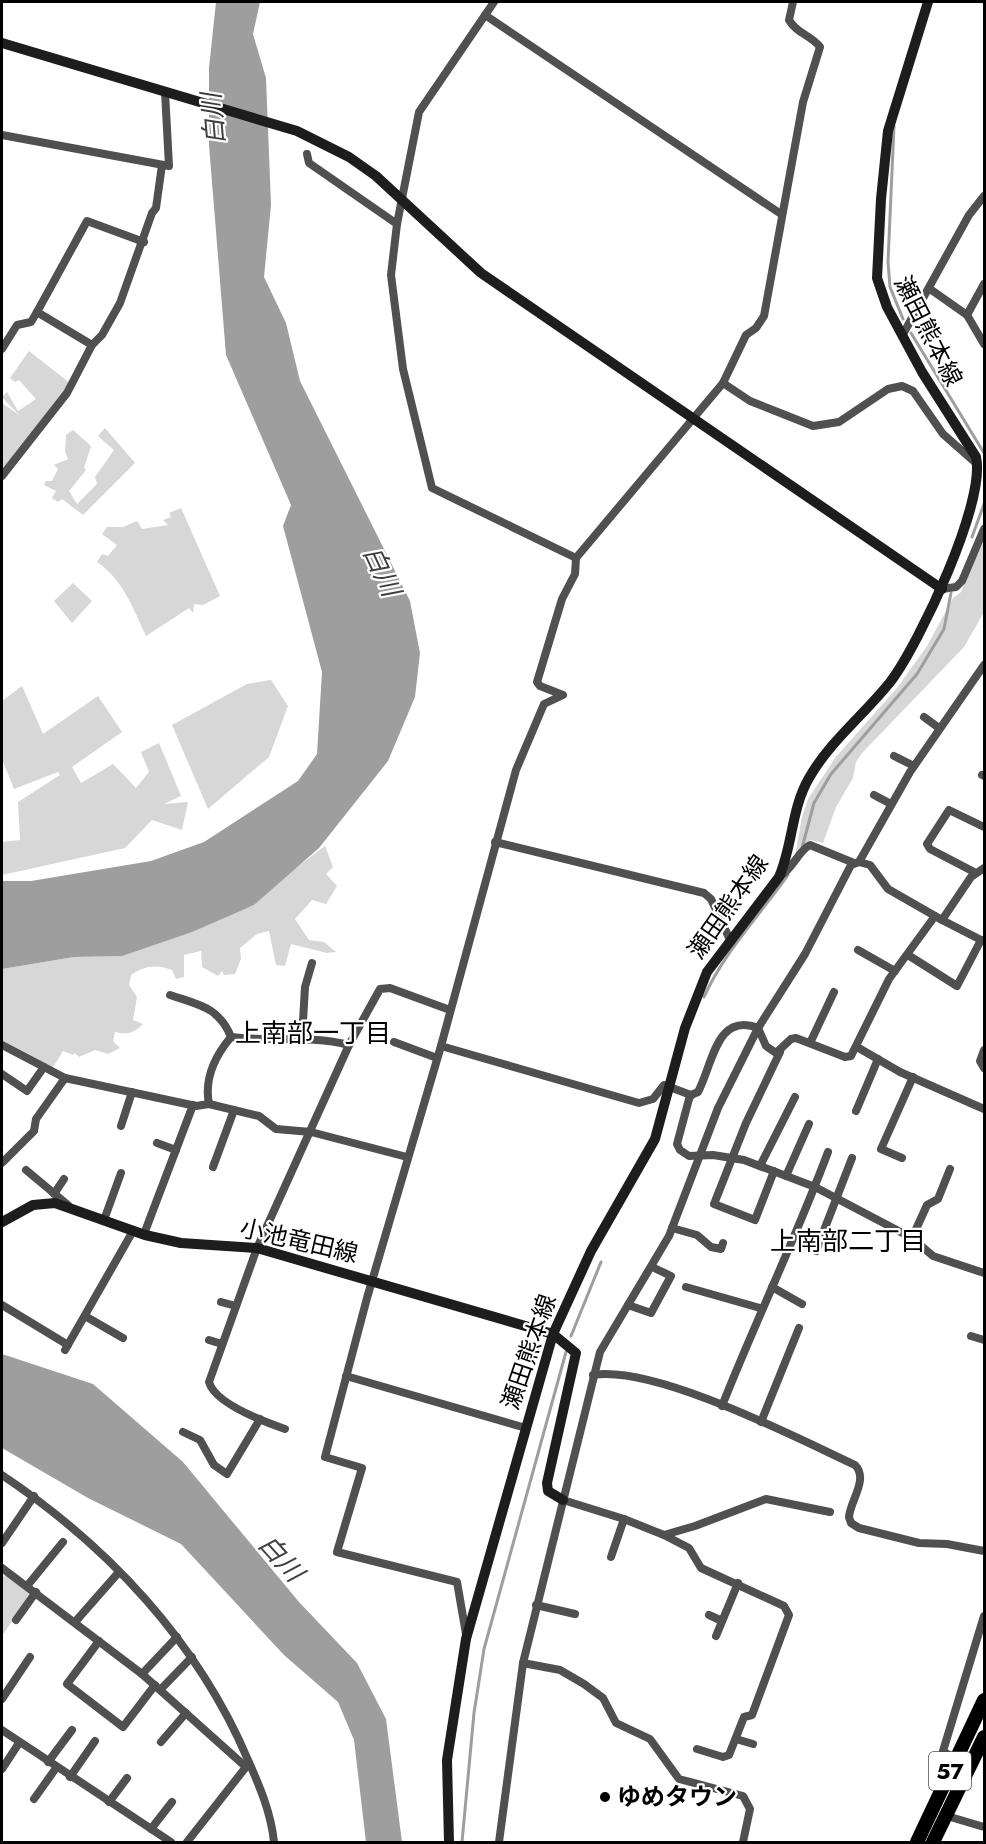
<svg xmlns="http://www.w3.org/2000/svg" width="986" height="1844" font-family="Jost,'Noto Sans JP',sans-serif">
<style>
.green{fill:#d7d7d7}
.water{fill:#9e9e9e}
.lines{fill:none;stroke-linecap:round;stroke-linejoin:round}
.stream{stroke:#9e9e9e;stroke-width:3}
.street{stroke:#505050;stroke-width:8}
.secondary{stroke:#1d1d1d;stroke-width:10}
.highway{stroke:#000;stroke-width:14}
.poi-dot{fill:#000;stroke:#fff;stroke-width:2}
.labels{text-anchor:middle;stroke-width:4.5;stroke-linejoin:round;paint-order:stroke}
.shield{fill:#fff;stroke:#4c4c4c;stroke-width:1.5}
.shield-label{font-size:22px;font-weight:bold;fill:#000}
.street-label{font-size:24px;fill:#000;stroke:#fff}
.poi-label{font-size:24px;font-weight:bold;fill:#000;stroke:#fff;text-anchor:start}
.water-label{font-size:26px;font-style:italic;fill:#3f3f3f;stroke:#fff}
.neighbourhood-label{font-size:26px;fill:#000;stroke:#fff}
</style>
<rect width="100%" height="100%" fill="#fff"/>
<g class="green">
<path d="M 29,351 L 70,383 L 2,471 L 2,403 L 19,415 L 2,397 L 7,392 L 18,411 L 36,399 L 19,380 L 15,382 L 10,378 Z"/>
<path d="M 105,428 L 135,463 L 83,515 L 62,499 L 58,502 L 52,498 L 56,491 L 44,485 L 46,481 L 52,481 L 58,469 L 54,465 L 68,459 L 65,451 L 66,435 L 73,430 L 91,446 L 84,468 L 86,470 L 69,491 L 77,504 L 97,484 L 95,477 L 114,450 L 98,436 Z"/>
<path d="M 181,508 L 220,596 L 203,605 L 194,604 L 193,613 L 189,608 L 146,636 C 134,610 122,578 97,562 L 102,554 L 108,556 L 117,545 L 102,534 L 107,527 L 123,527 L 137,521 L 142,529 L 168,525 L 163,520 L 171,517 L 169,513 Z"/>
<path d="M 984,538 L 984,612 L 964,647 L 862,753 L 856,762 L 853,778 L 836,807 L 823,843 L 810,840 L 795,855 L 802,817 L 808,799 L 835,758 L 897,688 L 927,646 L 953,598 L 961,592 Z"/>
<path d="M 73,583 L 92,601 L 72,623 L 54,601 Z"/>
<path d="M 271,680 L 288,706 L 269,757 L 208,809 L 172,725 L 247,684 Z"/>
<path d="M 22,686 L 43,734 L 98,696 L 122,732 L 72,767 L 81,783 L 113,764 L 136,788 L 149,772 L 141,752 L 159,743 L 181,796 L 164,804 L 188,802 L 182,830 L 152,820 L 125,848 L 2,875 L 2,842 L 20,840 L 18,802 L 60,775 L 58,772 L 14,789 L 2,759 L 2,701 Z"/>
<path d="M 325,846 L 333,867 L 326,874 L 337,886 L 326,904 L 312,900 L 295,919 L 309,940 L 324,942 L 336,952 L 327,953 L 291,944 L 285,966 L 276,965 L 269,931 L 257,934 L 240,948 L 241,959 L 235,974 L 224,975 L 222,971 L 218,976 L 202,967 L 201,951 L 184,955 L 184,977 L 176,979 L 172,970 C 155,964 145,966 131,975 L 129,985 L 137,997 L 133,1020 L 143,1024 C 134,1033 128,1035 115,1032 L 113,1041 L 120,1048 L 108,1054 L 95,1050 L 79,1057 L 75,1053 L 73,1055 L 63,1051 L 52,1069 L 2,1043 L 2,969 L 74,957 L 122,956 L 254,905 L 277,882 Z"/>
<path d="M 5,1575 L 31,1594 L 2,1636 L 2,1578 Z"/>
</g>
<g class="water">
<path d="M 216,2 L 260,2 L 253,34 L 266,78 L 271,205 L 264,277 L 286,323 L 300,381 L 410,601 L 420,653 L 415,697 L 388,761 L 319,848 L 254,905 L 192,932 L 122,956 L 74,957 L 2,969 L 2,881 L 31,881 L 151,861 L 204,842 L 298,781 L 317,754 L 322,672 L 283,526 L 291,505 L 226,355 L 209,145 L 209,68 Z"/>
<path d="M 2,1354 L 93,1384 L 183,1462 L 299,1602 L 357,1663 L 386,1719 L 402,1842 L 366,1842 L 354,1740 L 338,1702 L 284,1655 L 181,1544 L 88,1498 L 2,1448 Z"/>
</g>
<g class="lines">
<g class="stream">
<path d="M 894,126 L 888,262 L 890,287 L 903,319"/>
<path d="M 911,333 L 984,453"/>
<path d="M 972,537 L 984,504"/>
<path d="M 802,848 L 814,803 L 831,774 L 917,674 L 944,629 L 951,593"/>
<path d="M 704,997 C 724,952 760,915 788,875"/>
<path d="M 571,1336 L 601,1262"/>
<path d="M 462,1842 L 474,1713 L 484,1649 L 566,1352"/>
</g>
<g class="street">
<path d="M 494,2 L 419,112 L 397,224 L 391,275 L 403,369 L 432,488 L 576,558"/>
<path d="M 485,15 L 781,214"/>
<path d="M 2,135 L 169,166 L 165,92"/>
<path d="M 307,154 L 309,163 L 397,224"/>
<path d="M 930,289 L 967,315 L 984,344"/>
<path d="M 967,315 L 984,284"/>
<path d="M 902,336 L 969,215 L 984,196"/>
<path d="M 92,345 L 37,312 L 87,221 L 144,242"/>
<path d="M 2,349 L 17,325 L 31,322 L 37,312"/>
<path d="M 723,383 L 750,401 L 813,426 L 839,422 L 888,389 L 902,386 L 913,391 L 943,434 L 977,464"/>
<path d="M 2,476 L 67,393 L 92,345 L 102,335 L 120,303 L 152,213 L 156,208 L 162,165"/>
<path d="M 942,589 L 956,587 L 962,581 L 984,529"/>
<path d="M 924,717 L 939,728"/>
<path d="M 894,756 L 914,766"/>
<path d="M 982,775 L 984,776"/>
<path d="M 874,795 L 891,804"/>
<path d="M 495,842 L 704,893 L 711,899 L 731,942"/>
<path d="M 859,862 L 910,772 L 984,665"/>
<path d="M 976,873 L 930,849 L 927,844 L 949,810 L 984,827"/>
<path d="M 779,877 C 794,868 798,851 810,845 L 854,863"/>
<path d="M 935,916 L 889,979 L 851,1056 L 845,1057 L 796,1038 L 791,1039 L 776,1053 L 766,1046 L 758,1028 C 716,1012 713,1064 698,1092 L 691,1095 L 689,1099 L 677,1144 L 680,1150 L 689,1156 L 713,1155 L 744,1160 L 815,1187 L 912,1238 L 933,1256 L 984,1273"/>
<path d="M 942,920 L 983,941"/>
<path d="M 858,950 L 895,971"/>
<path d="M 908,955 L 957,986 L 981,940"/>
<path d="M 170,995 C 199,1005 219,1007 231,1037"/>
<path d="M 302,1038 L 305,987 L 312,963"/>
<path d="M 394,1042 L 437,1058"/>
<path d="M 810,1043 L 834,992"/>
<path d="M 2,1045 L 65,1078"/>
<path d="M 441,1046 L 639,1103 L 653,1099 L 664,1085 L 691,1095"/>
<path d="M 857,1047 L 900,1072 L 984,1109"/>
<path d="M 984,1050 L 980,1061 L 984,1068"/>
<path d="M 2,1074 L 27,1091 L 44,1067"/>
<path d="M 209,1104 C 204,1079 215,1056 231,1037 C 271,1042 309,1035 349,1045"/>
<path d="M 856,1111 L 878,1059"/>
<path d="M 121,1126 L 132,1092"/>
<path d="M 157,1143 L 176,1150"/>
<path d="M 902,1158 L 881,1149 L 913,1077"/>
<path d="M 2,1163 L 34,1131 L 36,1119 L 65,1078 L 196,1106 L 209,1104 L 259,1116 L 276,1129 L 311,1132 L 407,1157"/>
<path d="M 760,1166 L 795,1097"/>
<path d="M 213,1167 L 234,1110"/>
<path d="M 26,1170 L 68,1205"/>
<path d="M 774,1171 L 755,1220 L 714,1204 L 746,1123 L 780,1052"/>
<path d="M 786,1176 L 809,1124"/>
<path d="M 54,1194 L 64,1179"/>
<path d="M 104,1220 L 121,1173"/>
<path d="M 672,1228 L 697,1235 L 711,1247 L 721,1249 L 723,1243"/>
<path d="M 144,1234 L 193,1105"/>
<path d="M 912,1238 L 927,1205 L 938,1199 L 950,1169"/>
<path d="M 816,1251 L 852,1158"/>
<path d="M 686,1287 L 760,1308"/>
<path d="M 772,1287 L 802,1304"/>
<path d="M 221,1302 L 236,1306"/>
<path d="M 2,1305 L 68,1345"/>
<path d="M 628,1305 L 651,1313 L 671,1276 L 652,1267"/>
<path d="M 85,1316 L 123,1338"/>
<path d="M 971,1336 L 984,1340"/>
<path d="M 209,1340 L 222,1344"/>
<path d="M 65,1350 L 133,1231"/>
<path d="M 593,1375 C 655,1365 795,1437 855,1465 C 869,1479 850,1501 849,1517 L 851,1523 L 859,1528 L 919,1543 L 947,1544 L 984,1551"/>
<path d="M 346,1376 L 526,1428"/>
<path d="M 722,1406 C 756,1320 796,1238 828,1152"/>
<path d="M 761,1422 L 799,1328"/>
<path d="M 285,1429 C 265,1422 215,1404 209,1382 L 257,1248 L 349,1045 L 380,989 L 390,988 L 450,1010"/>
<path d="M 183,1432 L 200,1440 L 214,1465 L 227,1474 L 260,1419"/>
<path d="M 2,1475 C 108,1546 198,1642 248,1760 C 260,1787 271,1813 274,1842"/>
<path d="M 563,1500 L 624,1519 L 664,1535 L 695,1526 L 766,1499 L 830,1512"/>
<path d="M 664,1535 L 689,1548 L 701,1568 L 784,1606 L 789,1615 L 752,1715 L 744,1717 L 729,1755 L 723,1757 L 697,1749"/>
<path d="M 2,1543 L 34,1496"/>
<path d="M 611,1557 L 624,1519"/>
<path d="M 2,1568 L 142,1674 L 246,1767 L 187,1842"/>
<path d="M 27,1586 L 63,1542"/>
<path d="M 536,1605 L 575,1614"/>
<path d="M 709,1615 L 722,1621"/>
<path d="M 16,1620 L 36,1592"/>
<path d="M 75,1622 L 119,1572"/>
<path d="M 466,1634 L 457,1582 L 337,1552 L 362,1468 L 325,1457 L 367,1298 L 441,1046 L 516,770 L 544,704 L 563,695 L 540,686 L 537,682 L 562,599 L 575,574 L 576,558 L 723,383 L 746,335 L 756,328 L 764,316 L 803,102 L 820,47 C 811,35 797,34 789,20 L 793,2"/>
<path d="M 716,1636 L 738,1583"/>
<path d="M 99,1641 L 67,1684 L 123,1727 L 155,1685"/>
<path d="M 523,1663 L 560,1670 L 584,1684 L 603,1698 L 616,1723 L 650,1739 L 679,1779 L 743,1796 L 750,1809 L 743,1842"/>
<path d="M 142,1674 L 177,1637"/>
<path d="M 160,1690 L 192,1657"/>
<path d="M 2,1699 L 30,1657"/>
<path d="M 2,1730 L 171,1842"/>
<path d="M 736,1739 L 753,1744"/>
<path d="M 161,1742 L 186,1713"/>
<path d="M 956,1760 L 943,1751 L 984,1616"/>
<path d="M 48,1762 L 72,1730"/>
<path d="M 2,1769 L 19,1743"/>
<path d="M 70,1777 L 95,1741"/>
<path d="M 34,1799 L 56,1768"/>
<path d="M 109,1802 L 127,1778"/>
<path d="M 947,1816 L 984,1827"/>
<path d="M 151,1829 L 172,1802"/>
<path d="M 499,1842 L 523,1663 L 600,1352 L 669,1236 L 718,1108 L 758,1028 L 805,954 L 851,865 L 859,862 L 870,865 L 888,889 L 942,920 L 971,877 L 984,868"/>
</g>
<g class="secondary">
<path d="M 2,43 L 297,131 L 349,157 L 376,176 L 481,273 L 942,589"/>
<path d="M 2,1222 L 33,1205 L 55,1203 L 145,1235 L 181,1243 L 257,1248 L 553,1334 L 576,1353 L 547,1483 L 548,1491 L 563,1500"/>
<path d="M 449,1842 L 447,1760 L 466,1639 L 553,1334 L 591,1251 L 655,1139 L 685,1028 L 707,972 L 779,877 C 793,845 791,809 809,778 C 830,741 865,714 891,681 C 920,642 986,502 976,457 L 922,372 L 887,307 L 877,278 L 881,199 L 888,131 L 928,2"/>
</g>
<g class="highway">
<path d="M 917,1842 L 984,1700"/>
<path d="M 933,1842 L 984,1737"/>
</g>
</g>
<circle class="poi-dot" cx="605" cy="1797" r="6"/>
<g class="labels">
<rect class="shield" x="929" y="1752" width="42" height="38" rx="4.5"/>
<g class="shield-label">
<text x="950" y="1779">57</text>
</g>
<g class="street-label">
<text transform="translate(928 331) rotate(63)" y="8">瀬田熊本線</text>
<text transform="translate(728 907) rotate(-55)" y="8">瀬田熊本線</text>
<text transform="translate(299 1241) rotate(13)" y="8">小池竜田線</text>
<text transform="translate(529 1352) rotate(-71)" y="8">瀬田熊本線</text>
</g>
<g class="poi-label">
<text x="617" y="1805">ゆめタウン</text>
</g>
<g class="water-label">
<text transform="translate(213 119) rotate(-95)" y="9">白川</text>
<text transform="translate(382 571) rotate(65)" y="9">白川</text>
<text transform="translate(281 1558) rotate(48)" y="9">白川</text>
</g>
<g class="neighbourhood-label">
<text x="313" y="1042">上南部一丁目</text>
<text x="848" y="1250">上南部二丁目</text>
</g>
</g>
<rect width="986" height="1844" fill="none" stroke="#000000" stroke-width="6"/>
</svg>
